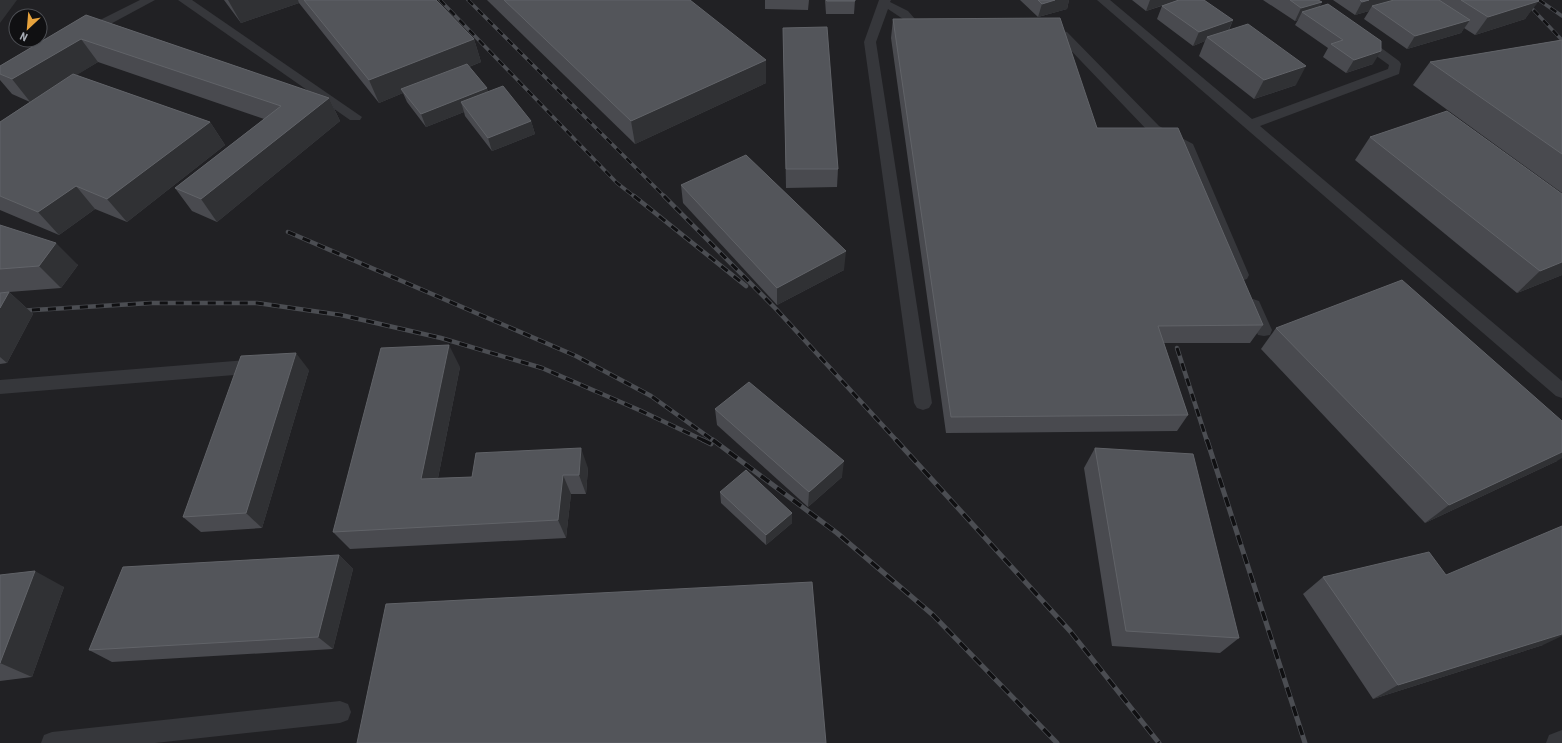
<svg xmlns="http://www.w3.org/2000/svg" width="1562" height="743" font-family="'Roboto Condensed',sans-serif">
<style>
.built{fill:#212124;fill-rule:evenodd}
.lines{fill:none;stroke-linecap:round;stroke-linejoin:round}
.lane{fill:#36373b;fill-rule:evenodd}
.rail-far2-casing{stroke:#4b4d52;stroke-width:3.5}
.rail-far1-casing{stroke:#4b4d52;stroke-width:4.5}
.rail-casing{stroke:#4b4d52;stroke-width:5}
.rail-far2{stroke:#101012;stroke-width:2.5;stroke-dasharray:7;stroke-linecap:butt}
.rail-far1{stroke:#101012;stroke-width:3;stroke-dasharray:8;stroke-linecap:butt}
.rail{stroke:#101012;stroke-width:3.5;stroke-dasharray:10;stroke-linecap:butt}
.wall{fill:#494a4f}
.shaded-wall{fill:#303134}
.building{fill:#53555a;stroke:#616368}
</style>
<rect width="100%" height="100%" fill="#151517"/>
<path class="built" d="M 0,0 L 1562,0 L 1562,743 L 0,743 ZM 16,16 L 40,16 L 40,40 L 16,40 Z"/>
<g class="lines">
<g class="lane">
<path d="M 140,0 L 155,0 L 90,35 L 86,36 L 80,32 L 82,29 Z"/>
<path d="M 178,0 L 192,0 L 362,117 L 360,120 L 350,120 Z"/>
<path d="M 879,0 L 891,0 L 890,2 L 908,11 L 922,27 L 930,28 L 932,31 L 926,35 L 914,34 L 903,19 L 888,9 L 876,42 L 932,403 L 929,408 L 923,410 L 917,408 L 914,403 L 864,42 Z"/>
<path d="M 1097,0 L 1110,0 L 1252,119 L 1388,69 L 1389,65 L 1357,42 L 1355,39 L 1357,36 L 1365,36 L 1399,61 L 1401,64 L 1399,74 L 1260,126 L 1562,381 L 1562,398 L 1556,396 Z"/>
<path d="M 1046,26 L 1067,32 L 1159,126 L 1193,144 L 1249,275 L 1247,279 L 1241,281 L 1235,279 L 1233,275 L 1182,150 L 1149,132 L 1059,38 L 1042,33 L 1040,30 Z"/>
<path d="M 1253,299 L 1259,301 L 1272,330 L 1270,335 L 1264,336 L 1258,335 L 1245,305 L 1247,301 Z"/>
<path d="M 259,359 L 265,361 L 267,366 L 265,371 L 259,373 L 0,394 L 0,380 Z"/>
<path d="M 340,701 L 348,704 L 351,712 L 348,720 L 340,723 L 155,743 L 41,743 L 44,735 L 52,732 Z"/>
<path d="M 1562,730 L 1562,743 L 1546,743 L 1549,735 Z"/>
</g>
<g class="rail-far2-casing">
<g id="rail-far2">
<path d="M 440,0 L 617,183 L 635,197"/>
<path d="M 468,0 L 665,197"/>
<path d="M 1524,0 L 1562,40"/>
<path d="M 1539,0 L 1562,16"/>
</g>
</g>
<g class="rail-far1-casing">
<g id="rail-far1">
<path d="M 634,196 L 746,286"/>
<path d="M 664,196 L 776,309 L 897,441"/>
<path d="M 288,232 L 576,356 L 651,396 L 714,441"/>
<path d="M 0,312 L 151,303 L 257,303 L 341,315 L 441,338 L 542,368 L 639,410 L 705,441"/>
<path d="M 1177,348 L 1207,441"/>
</g>
</g>
<g class="rail-casing">
<g id="rail">
<path d="M 703,440 L 711,444"/>
<path d="M 713,440 L 837,533 L 933,615 L 1057,743"/>
<path d="M 896,440 L 1070,631 L 1159,743"/>
<path d="M 1207,440 L 1305,743"/>
</g>
</g>
<use href="#rail-far2" class="rail-far2"/>
<use href="#rail-far1" class="rail-far1"/>
<use href="#rail" class="rail"/>
</g>
<g class="wall">
<path d="M 224,0 L 436,0 L 474,39 L 481,62 L 469,67 L 489,92 L 531,121 L 535,134 L 492,151 L 465,116 L 464,112 L 426,127 L 407,102 L 403,93 L 379,103 L 299,3 L 241,23 Z"/>
<path d="M 487,0 L 690,0 L 766,83 L 635,144 Z"/>
<path d="M 765,0 L 809,0 L 808,10 L 765,9 Z"/>
<path d="M 825,0 L 855,0 L 854,14 L 826,14 Z"/>
<path d="M 1020,0 L 1069,0 L 1067,9 L 1038,17 Z"/>
<path d="M 1132,0 L 1178,0 L 1233,20 L 1229,30 L 1296,85 L 1254,99 L 1199,56 L 1205,41 L 1193,46 L 1157,19 L 1162,6 L 1174,2 L 1146,11 Z"/>
<path d="M 1263,0 L 1318,0 L 1322,2 L 1319,7 L 1373,64 L 1346,73 L 1323,57 L 1328,48 L 1295,25 L 1298,20 L 1295,21 Z"/>
<path d="M 1333,0 L 1538,0 L 1525,19 L 1475,35 L 1464,28 L 1461,33 L 1407,49 L 1364,19 L 1369,11 L 1355,15 Z"/>
<path d="M 86,15 L 329,98 L 340,121 L 217,222 L 192,211 L 175,188 L 264,119 L 98,62 L 76,75 L 210,122 L 225,145 L 127,222 L 95,209 L 59,235 L 0,210 L 0,122 L 30,102 L 12,94 L 0,80 L 0,66 Z"/>
<path d="M 893,19 L 1097,128 L 1263,325 L 1250,343 L 1164,343 L 1188,415 L 1177,431 L 946,433 L 891,38 Z"/>
<path d="M 783,28 L 838,169 L 837,187 L 786,188 Z"/>
<path d="M 1562,40 L 1562,193 L 1413,85 L 1430,62 Z"/>
<path d="M 1370,137 L 1562,275 L 1517,293 L 1355,160 Z"/>
<path d="M 681,185 L 844,270 L 777,305 L 683,203 Z"/>
<path d="M 0,225 L 78,265 L 61,288 L 9,292 L 33,314 L 7,363 L 0,364 Z"/>
<path d="M 1276,328 L 1557,461 L 1425,523 L 1261,349 Z"/>
<path d="M 460,367 L 438,478 L 472,477 L 588,468 L 586,494 L 571,494 L 566,538 L 350,549 L 333,532 Z"/>
<path d="M 309,370 L 262,528 L 201,532 L 183,517 Z"/>
<path d="M 715,409 L 842,477 L 808,507 L 717,425 Z"/>
<path d="M 1095,448 L 1239,638 L 1220,653 L 1112,646 L 1084,468 Z"/>
<path d="M 720,492 L 792,523 L 766,545 L 721,503 Z"/>
<path d="M 339,555 L 353,569 L 333,649 L 112,662 L 89,650 Z"/>
<path d="M 0,575 L 64,587 L 32,677 L 0,681 Z"/>
<path d="M 1446,575 L 1543,645 L 1373,699 L 1303,594 L 1323,577 Z"/>
</g>
<g class="shaded-wall">
<path d="M 0,0 L 17,0 L 0,23 Z"/>
<path d="M 228,0 L 298,0 L 299,3 L 241,23 Z"/>
<path d="M 1055,0 L 1069,0 L 1067,9 L 1038,17 L 1042,4 Z"/>
<path d="M 1150,0 L 1178,0 L 1146,11 Z"/>
<path d="M 1369,0 L 1409,0 L 1372,6 L 1369,11 L 1355,15 L 1362,2 Z"/>
<path d="M 1539,1 L 1525,19 L 1475,35 L 1488,17 Z"/>
<path d="M 1322,2 L 1314,15 L 1302,12 L 1298,20 L 1295,21 L 1301,8 Z"/>
<path d="M 1233,20 L 1227,33 L 1207,37 L 1205,41 L 1193,46 L 1199,32 Z"/>
<path d="M 1470,20 L 1461,33 L 1407,49 L 1415,36 Z"/>
<path d="M 81,39 L 98,62 L 31,103 L 12,79 Z"/>
<path d="M 474,39 L 481,62 L 404,93 L 401,89 L 403,93 L 379,103 L 369,80 Z"/>
<path d="M 1381,51 L 1373,64 L 1346,73 L 1354,60 Z"/>
<path d="M 766,60 L 766,83 L 635,144 L 631,121 Z"/>
<path d="M 1306,66 L 1296,85 L 1254,99 L 1264,80 Z"/>
<path d="M 487,88 L 492,101 L 461,102 L 464,112 L 426,127 L 421,114 Z"/>
<path d="M 329,98 L 340,121 L 217,222 L 201,199 Z"/>
<path d="M 531,121 L 535,134 L 492,151 L 488,138 Z"/>
<path d="M 210,122 L 225,145 L 127,222 L 107,199 Z"/>
<path d="M 76,186 L 95,209 L 59,235 L 38,212 Z"/>
<path d="M 56,243 L 78,265 L 61,288 L 39,266 Z"/>
<path d="M 846,251 L 844,270 L 777,305 L 777,288 Z"/>
<path d="M 1562,262 L 1562,275 L 1517,293 L 1540,271 Z"/>
<path d="M 9,292 L 33,314 L 7,363 L 0,357 L 0,308 Z"/>
<path d="M 449,345 L 460,367 L 434,498 L 421,479 Z"/>
<path d="M 296,353 L 309,370 L 262,528 L 246,513 Z"/>
<path d="M 581,448 L 588,468 L 586,494 L 579,475 Z"/>
<path d="M 1562,452 L 1562,458 L 1557,461 L 1425,523 L 1449,505 Z"/>
<path d="M 844,461 L 842,477 L 808,507 L 809,492 Z"/>
<path d="M 563,475 L 571,494 L 566,538 L 558,520 Z"/>
<path d="M 792,513 L 792,523 L 766,545 L 766,535 Z"/>
<path d="M 339,555 L 353,569 L 333,649 L 318,637 Z"/>
<path d="M 35,571 L 64,587 L 32,677 L 0,663 Z"/>
<path d="M 1562,634 L 1562,636 L 1543,645 L 1373,699 L 1398,685 Z"/>
</g>
<g class="building">
<path d="M 304,0 L 436,0 L 474,39 L 369,80 Z"/>
<path d="M 504,0 L 690,0 L 766,60 L 631,121 Z"/>
<path d="M 826,0 L 855,0 L 855,1 L 827,1 Z"/>
<path d="M 1038,0 L 1055,0 L 1042,4 Z"/>
<path d="M 1179,0 L 1204,0 L 1233,20 L 1199,32 L 1162,6 Z"/>
<path d="M 1290,0 L 1318,0 L 1322,2 L 1301,8 Z"/>
<path d="M 1360,0 L 1369,0 L 1362,2 Z"/>
<path d="M 1394,0 L 1439,0 L 1470,20 L 1415,36 L 1372,6 Z"/>
<path d="M 1461,0 L 1538,0 L 1539,1 L 1488,17 Z"/>
<path d="M 1328,4 L 1381,41 L 1381,51 L 1354,60 L 1331,44 L 1343,40 L 1302,12 Z"/>
<path d="M 86,15 L 329,98 L 201,199 L 175,188 L 281,106 L 81,39 L 12,79 L 0,74 L 0,66 Z"/>
<path d="M 1060,18 L 1097,128 L 1178,128 L 1263,325 L 1158,326 L 1188,415 L 951,417 L 893,19 Z"/>
<path d="M 1248,24 L 1306,66 L 1264,80 L 1207,37 Z"/>
<path d="M 827,27 L 838,169 L 786,169 L 783,28 Z"/>
<path d="M 1562,40 L 1562,154 L 1430,62 Z"/>
<path d="M 467,64 L 487,88 L 421,114 L 401,89 Z"/>
<path d="M 73,74 L 210,122 L 107,199 L 76,186 L 38,212 L 0,196 L 0,122 Z"/>
<path d="M 503,86 L 531,121 L 488,138 L 461,102 Z"/>
<path d="M 1447,111 L 1562,194 L 1562,262 L 1540,271 L 1370,137 Z"/>
<path d="M 746,155 L 846,251 L 777,288 L 681,185 Z"/>
<path d="M 0,225 L 56,243 L 39,266 L 0,269 Z"/>
<path d="M 1402,280 L 1562,421 L 1562,452 L 1449,505 L 1276,328 Z"/>
<path d="M 9,292 L 0,308 L 0,293 Z"/>
<path d="M 449,345 L 421,479 L 472,477 L 476,453 L 581,448 L 579,475 L 563,475 L 558,520 L 333,532 L 381,348 Z"/>
<path d="M 296,353 L 246,513 L 183,517 L 241,356 Z"/>
<path d="M 749,382 L 844,461 L 809,492 L 715,409 Z"/>
<path d="M 1095,448 L 1193,454 L 1239,638 L 1126,631 Z"/>
<path d="M 746,470 L 792,513 L 766,535 L 720,492 Z"/>
<path d="M 1562,526 L 1562,634 L 1398,685 L 1323,577 L 1429,552 L 1446,575 Z"/>
<path d="M 339,555 L 318,637 L 89,650 L 123,567 Z"/>
<path d="M 35,571 L 0,663 L 0,575 Z"/>
<path d="M 812,582 L 826,743 L 357,743 L 386,604 Z"/>
</g>
<g transform="translate(28 28) rotate(206)"><circle r="19" fill="#101012" stroke="#4d4f54"/>
<path d="M0-3L7 15L0 10L-7 15Z" fill="#e7a33d"/>
<text y="-6" font-size="11" font-weight="bold" text-anchor="middle" fill="#a8adb6">N</text>
</g>
</svg>
